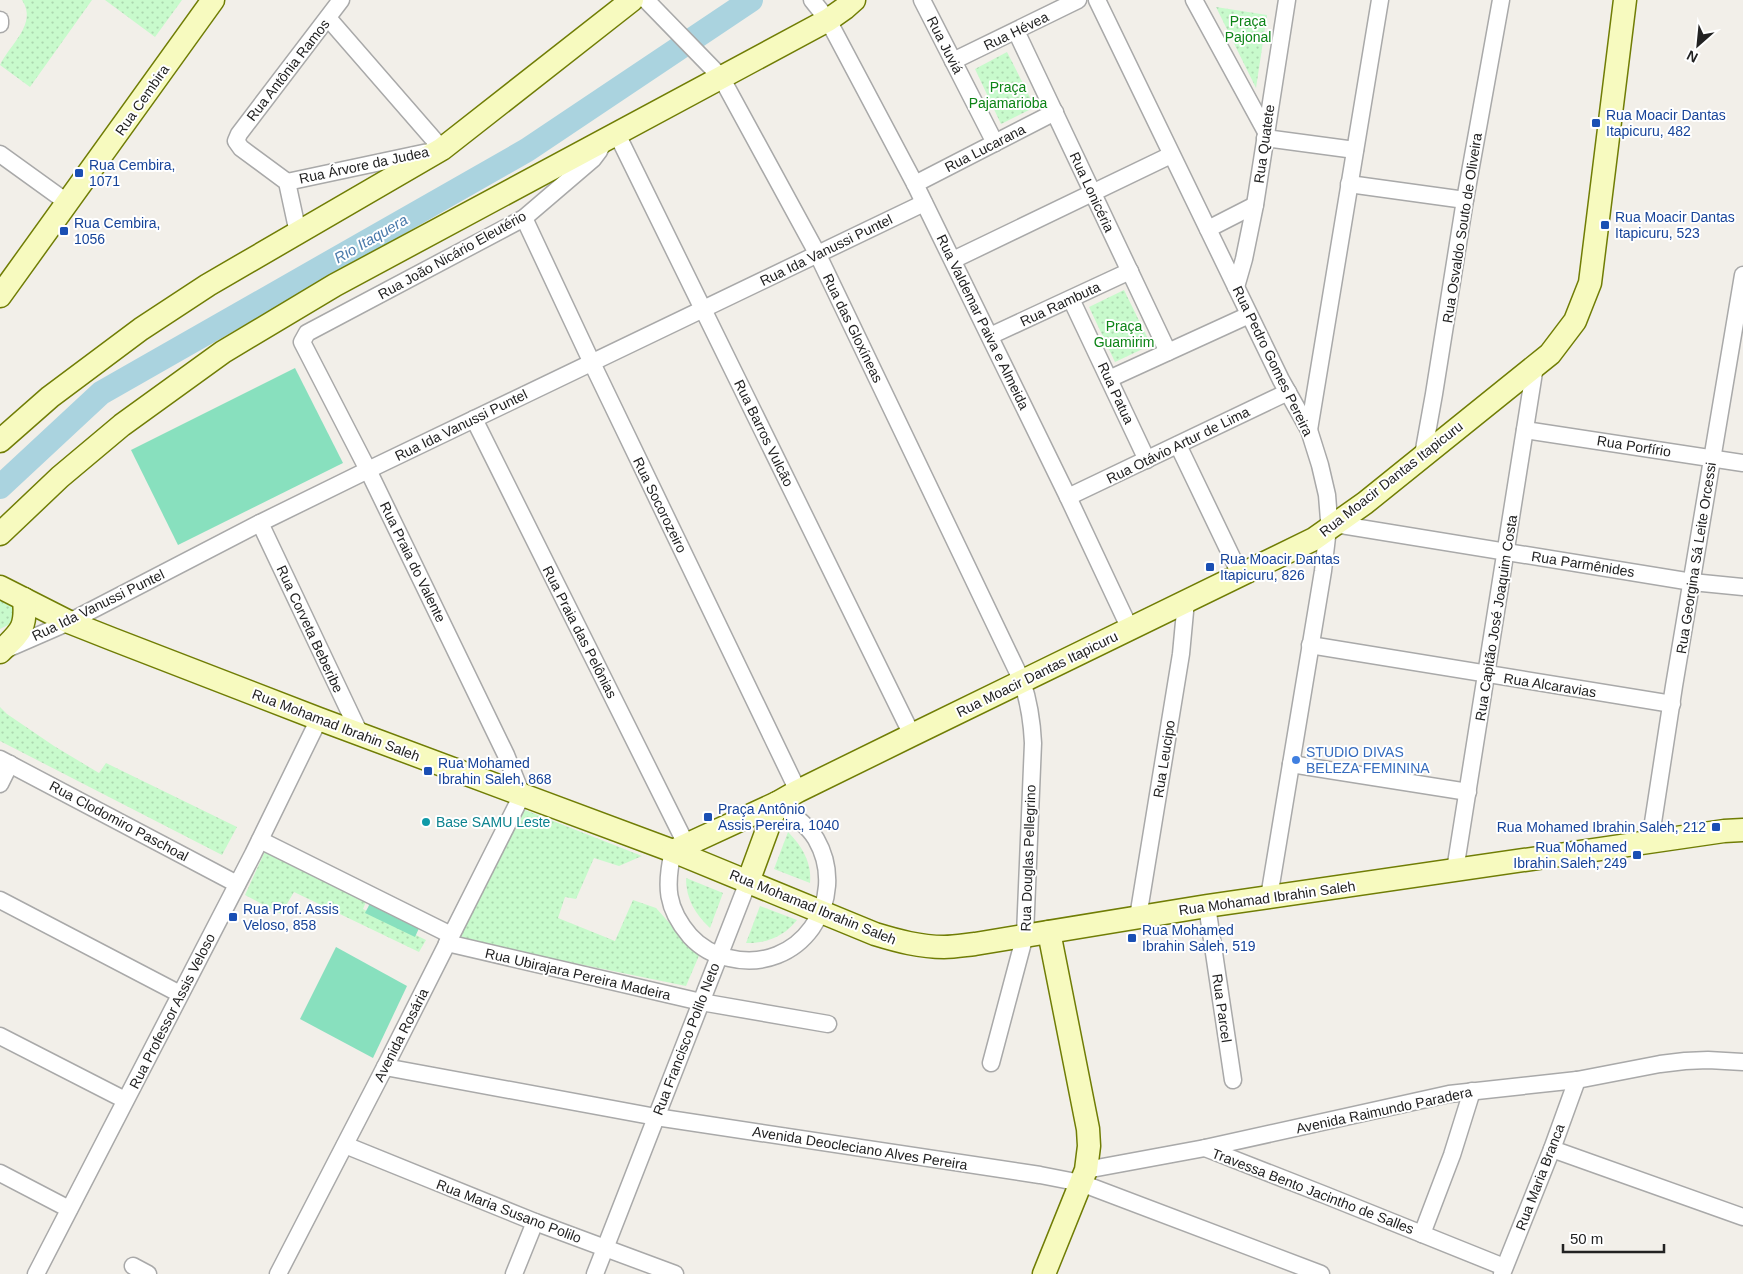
<svg xmlns="http://www.w3.org/2000/svg" width="1743" height="1274" font-family="Helvetica,sans-serif">
<style>
.park{fill:url(#park-dots)}
.pitch{fill:#88e0be}
.lines{fill:none;stroke-linecap:round;stroke-linejoin:round}
.river{stroke:#aad3df;stroke-width:24}
.street-casing{stroke:#a9a9a9;stroke-width:19}
.secondary-casing{stroke:#707d05;stroke-width:25}
.street{stroke:#fff;stroke-width:16}
.secondary{stroke:#f7fabf;stroke-width:22}
.transit-dot{fill:#1a4fb4;stroke:#fff;stroke-width:2}
.shop-dot{fill:#3f7fe0;stroke:#fff;stroke-width:2}
.culture-dot{fill:#0f9aa8;stroke:#fff;stroke-width:2}
.labels{text-anchor:middle;stroke-width:4;stroke-linejoin:round;paint-order:stroke}
.park-label{font-size:14px;fill:#0c8416;stroke:#fff}
.street-label{font-size:14px;fill:#222;stroke:#fff}
.transit-label{font-size:14px;fill:#164399;stroke:#fff;text-anchor:start}
.shop-label{font-size:14px;fill:#366cbe;stroke:#fff;text-anchor:start}
.culture-label{font-size:14px;fill:#0d838f;stroke:#fff;text-anchor:start}
.water-label{font-size:15px;font-style:italic;fill:#4a7aab;stroke:#fff}
</style>
<defs>
<pattern id="park-dots" width="8" height="8" patternUnits="userSpaceOnUse" patternTransform="scale(1.25)"><rect width="8" height="8" fill="#c8facc"/><path d="M2 2h.1M6 6h.1" fill="none" stroke="#acd6af" stroke-width="1.8" stroke-linecap="round"/></pattern>
</defs>
<rect width="100%" height="100%" fill="#f2efe9"/>
<g class="park">
<path d="M 22,0 L 92,0 L 30,87 L 0,65 C 10,44 38,24 22,0 Z"/>
<path d="M 105,0 L 182,0 L 155,37 Z"/>
<path d="M 1216,7 L 1267,15 L 1256,88 Z"/>
<path d="M 1007,52 L 1035,107 L 1001,124 L 975,69 Z"/>
<path d="M 1124,290 L 1151,345 L 1115,362 L 1089,307 Z"/>
<path d="M 0,596 L 17,604 L 18,620 L 0,629 Z"/>
<path d="M 0,707 L 7,714 L 54,746 L 99,773 L 106,763 L 237,827 L 222,855 L 0,741 Z"/>
<path d="M 520,808 L 642,856 L 619,866 L 594,858 L 576,899 L 565,897 L 558,918 L 615,941 L 633,900 L 656,908 L 682,937 L 701,951 L 686,986 L 457,939 Z"/>
<path d="M 788,832 C 802,846 812,863 810,883 L 774,869 Z"/>
<path d="M 267,847 L 369,895 L 363,909 L 426,940 L 419,952 L 294,892 L 281,914 L 245,895 Z"/>
<path d="M 686,878 L 723,893 L 710,928 C 695,914 686,899 686,878 Z"/>
<path d="M 760,906 L 797,920 C 785,936 765,944 746,943 Z"/>
</g>
<g class="pitch">
<path d="M 295,368 L 343,463 L 178,545 L 131,450 Z"/>
<path d="M 377,890 L 425,915 L 415,937 L 365,913 Z"/>
<path d="M 336,947 L 407,986 L 373,1058 L 300,1019 Z"/>
</g>
<g class="lines">
<path class="river" d="M 0,487 L 101,393 L 527,150 L 751,0"/>
<g class="street-casing">
<g id="street">
<path d="M 646,0 L 721,77 L 817,253 L 1022,681 C 1029,702 1032,721 1033,743 L 1025,935 L 991,1063"/>
<path d="M 812,0 L 828,20 L 915,184 L 1068,497 L 1130,629"/>
<path d="M 922,0 L 995,143"/>
<path d="M 1097,0 L 1281,380 L 1309,430 L 1320,465 L 1327,495 L 1329,520 L 1323,571 L 1269,897"/>
<path d="M 1194,0 L 1266,132"/>
<path d="M 0,20 L 0,24"/>
<path d="M 1016,31 L 1168,352"/>
<path d="M 953,61 L 1078,0"/>
<path d="M 616,132 L 912,735"/>
<path d="M 1265,138 L 1355,150"/>
<path d="M 0,154 L 68,203"/>
<path d="M 287,182 L 442,149 L 328,18"/>
<path d="M 915,184 L 1055,112"/>
<path d="M 1349,184 L 1465,200"/>
<path d="M 524,218 L 592,363 L 798,791"/>
<path d="M 1208,229 L 1255,205"/>
<path d="M 298,233 L 287,182 L 241,148 L 236,141 L 239,134 L 341,0"/>
<path d="M 953,260 L 1171,155"/>
<path d="M 1236,287 L 1244,259 L 1255,205 L 1287,0"/>
<path d="M 1071,299 L 1147,460"/>
<path d="M 990,336 L 1130,271"/>
<path d="M 1109,379 L 1249,315"/>
<path d="M 474,419 L 687,846"/>
<path d="M 1309,430 L 1380,0"/>
<path d="M 1525,430 L 1743,463"/>
<path d="M 1178,445 L 1240,574"/>
<path d="M 1423,455 L 1434,394 L 1465,200 L 1501,0"/>
<path d="M 1068,497 L 1288,392"/>
<path d="M 260,523 L 360,734"/>
<path d="M 1335,524 L 1692,582 L 1743,587"/>
<path d="M 1310,645 L 1672,704"/>
<path d="M 7,649 L 69,622 L 260,523 L 368,470 L 924,203"/>
<path d="M 0,759 L 237,884"/>
<path d="M 1291,764 L 1468,792"/>
<path d="M 0,784 L 10,764"/>
<path d="M 260,840 L 451,935"/>
<path d="M 1650,842 L 1674,686 L 1743,275"/>
<path d="M 673,851 C 665,886 666,908 690,936 C 700,947 714,955 729,958 C 799,975 851,900 816,839 C 807,824 790,813 777,803"/>
<path d="M 1455,870 L 1535,366"/>
<path d="M 0,900 L 180,994"/>
<path d="M 1207,906 L 1233,1080"/>
<path d="M 1138,917 L 1181,654 L 1186,601"/>
<path d="M 447,943 L 701,1002 L 828,1024"/>
<path d="M 0,1036 L 125,1100"/>
<path d="M 385,1067 L 656,1117 L 1040,1175 L 1081,1183 L 1321,1274"/>
<path d="M 345,1145 L 535,1222 L 675,1274"/>
<path d="M 1205,1148 L 1325,1195 L 1504,1267"/>
<path d="M 1552,1149 L 1743,1217"/>
<path d="M 1086,1170 L 1205,1148 L 1449,1094 L 1577,1080 L 1660,1064 L 1685,1061 L 1708,1060 L 1743,1062"/>
<path d="M 0,1173 L 69,1209"/>
<path d="M 1422,1234 L 1452,1155 L 1472,1091"/>
<path d="M 133,1266 L 148,1274"/>
<path d="M 36,1274 L 253,854 L 319,719"/>
<path d="M 278,1274 L 385,1067 L 522,795 L 506,755 L 368,470 L 302,342 L 307,333 L 524,218 L 593,159 L 599,151 L 604,141"/>
<path d="M 514,1274 L 535,1222"/>
<path d="M 595,1274 L 748,882"/>
<path d="M 1502,1274 L 1552,1149 L 1577,1080"/>
</g>
</g>
<g class="secondary-casing">
<g id="secondary">
<path d="M 0,296 L 213,0"/>
<path d="M 0,441 L 50,397 L 141,329 L 208,285 L 442,149 L 632,0"/>
<path d="M 0,534 L 60,477 L 122,425 L 223,352 L 335,285 L 828,20 L 845,8 L 854,0"/>
<path d="M 0,587 L 69,622 L 112,639 L 319,719 L 673,851 L 875,934 C 898,941 920,947 944,947 C 955,947 965,945 975,944 L 1207,906 L 1724,831 L 1743,830"/>
<path d="M 0,652 C 20,632 27,629 24,599"/>
<path d="M 673,851 L 777,803 L 798,791 L 912,735 L 1314,539 L 1365,503 L 1550,354 L 1575,321 L 1590,283 L 1625,0"/>
<path d="M 748,882 L 777,803"/>
<path d="M 1044,1274 L 1086,1170 L 1089,1146 L 1088,1129 L 1049,932"/>
</g>
</g>
<use href="#street" class="street"/>
<use href="#secondary" class="secondary"/>
</g>
<g class="transit-dot">
<rect x="1591" y="118" width="10" height="10" rx="2.5"/>
<rect x="74" y="168" width="10" height="10" rx="2.5"/>
<rect x="1600" y="220" width="10" height="10" rx="2.5"/>
<rect x="59" y="226" width="10" height="10" rx="2.5"/>
<rect x="1205" y="562" width="10" height="10" rx="2.5"/>
<rect x="423" y="766" width="10" height="10" rx="2.5"/>
<rect x="703" y="812" width="10" height="10" rx="2.5"/>
<rect x="1711" y="822" width="10" height="10" rx="2.5"/>
<rect x="1632" y="850" width="10" height="10" rx="2.5"/>
<rect x="228" y="912" width="10" height="10" rx="2.5"/>
<rect x="1127" y="933" width="10" height="10" rx="2.5"/>
</g>
<circle class="shop-dot" cx="1296" cy="760" r="5"/>
<circle class="culture-dot" cx="426" cy="822" r="5"/>
<g class="labels">
<g class="park-label">
<text x="1248" y="26">Praça<tspan x="1248" dy="16">Pajonal</tspan></text>
<text x="1008" y="92">Praça<tspan x="1008" dy="16">Pajamarioba</tspan></text>
<text x="1124" y="331">Praça<tspan x="1124" dy="16">Guamirim</tspan></text>
</g>
<g class="street-label">
<text transform="translate(1016 31) rotate(-26)" y="5">Rua Hévea</text>
<text transform="translate(945 45) rotate(63)" y="5">Rua Juviá</text>
<text transform="translate(288 70) rotate(-52)" y="5">Rua Antônia Ramos</text>
<text transform="translate(142 100) rotate(-55)" y="5">Rua Cembira</text>
<text transform="translate(1264 144) rotate(-82)" y="5">Rua Quatete</text>
<text transform="translate(985 148) rotate(-27)" y="5">Rua Lucarana</text>
<text transform="translate(364 165) rotate(-12)" y="5">Rua Árvore da Judea</text>
<text transform="translate(1092 192) rotate(65)" y="5">Rua Lonicéria</text>
<text transform="translate(1462 228) rotate(-81)" y="5">Rua Osvaldo Souto de Oliveira</text>
<text transform="translate(826 250) rotate(-26)" y="5">Rua Ida Vanussi Puntel</text>
<text transform="translate(452 255) rotate(-29)" y="5">Rua João Nicário Eleutério</text>
<text transform="translate(1060 304) rotate(-25)" y="5">Rua Rambuta</text>
<text transform="translate(983 322) rotate(64)" y="5">Rua Valdemar Paiva e Almeida</text>
<text transform="translate(853 328) rotate(64)" y="5">Rua das Gloxíneas</text>
<text transform="translate(1273 361) rotate(64)" y="5">Rua Pedro Gomes Pereira</text>
<text transform="translate(1116 393) rotate(65)" y="5">Rua Patua</text>
<text transform="translate(461 425) rotate(-26)" y="5">Rua Ida Vanussi Puntel</text>
<text transform="translate(764 433) rotate(64)" y="5">Rua Barros Vulcão</text>
<text transform="translate(1178 445) rotate(-26)" y="5">Rua Otávio Artur de Lima</text>
<text transform="translate(1634 446) rotate(9)" y="5">Rua Porfírio</text>
<text transform="translate(1391 479) rotate(-38)" y="5">Rua Moacir Dantas Itapicuru</text>
<text transform="translate(660 505) rotate(64)" y="5">Rua Socorozeiro</text>
<text transform="translate(1696 558) rotate(-81)" y="5">Rua Georgina Sá Leite Orcessi</text>
<text transform="translate(413 562) rotate(64)" y="5">Rua Praia do Valente</text>
<text transform="translate(1583 564) rotate(9)" y="5">Rua Parmênides</text>
<text transform="translate(98 605) rotate(-26)" y="5">Rua Ida Vanussi Puntel</text>
<text transform="translate(1496 618) rotate(-81)" y="5">Rua Capitão José Joaquim Costa</text>
<text transform="translate(310 629) rotate(65)" y="5">Rua Corveta Beberibe</text>
<text transform="translate(580 632) rotate(63)" y="5">Rua Praia das Pelônias</text>
<text transform="translate(1037 674) rotate(-26)" y="5">Rua Moacir Dantas Itapicuru</text>
<text transform="translate(1550 685) rotate(9)" y="5">Rua Alcaravias</text>
<text transform="translate(336 725) rotate(21)" y="5">Rua Mohamad Ibrahin Saleh</text>
<text transform="translate(1164 759) rotate(-81)" y="5">Rua Leucipo</text>
<text transform="translate(119 821) rotate(28)" y="5">Rua Clodomiro Paschoal</text>
<text transform="translate(1028 858) rotate(-88)" y="5">Rua Douglas Pellegrino</text>
<text transform="translate(1267 898) rotate(-8)" y="5">Rua Mohamad Ibrahin Saleh</text>
<text transform="translate(813 907) rotate(22)" y="5">Rua Mohamad Ibrahin Saleh</text>
<text transform="translate(578 974) rotate(13)" y="5">Rua Ubirajara Pereira Madeira</text>
<text transform="translate(1222 1008) rotate(82)" y="5">Rua Parcel</text>
<text transform="translate(172 1011) rotate(-63)" y="5">Rua Professor Assis Veloso</text>
<text transform="translate(401 1035) rotate(-63)" y="5">Avenida Rosária</text>
<text transform="translate(686 1039) rotate(-69)" y="5">Rua Francisco Polilo Neto</text>
<text transform="translate(1384 1110) rotate(-12)" y="5">Avenida Raimundo Paradera</text>
<text transform="translate(860 1148) rotate(9)" y="5">Avenida Deocleciano Alves Pereira</text>
<text transform="translate(1540 1177) rotate(-69)" y="5">Rua Maria Branca</text>
<text transform="translate(1313 1191) rotate(21)" y="5">Travessa Bento Jacintho de Salles</text>
<text transform="translate(509 1211) rotate(21)" y="5">Rua Maria Susano Polilo</text>
</g>
<g class="transit-label">
<text x="1606" y="120">Rua Moacir Dantas<tspan x="1606" dy="16">Itapicuru, 482</tspan></text>
<text x="89" y="170">Rua Cembira,<tspan x="89" dy="16">1071</tspan></text>
<text x="1615" y="222">Rua Moacir Dantas<tspan x="1615" dy="16">Itapicuru, 523</tspan></text>
<text x="74" y="228">Rua Cembira,<tspan x="74" dy="16">1056</tspan></text>
<text x="1220" y="564">Rua Moacir Dantas<tspan x="1220" dy="16">Itapicuru, 826</tspan></text>
<text x="438" y="768">Rua Mohamed<tspan x="438" dy="16">Ibrahin Saleh, 868</tspan></text>
<text x="718" y="814">Praça Antônio<tspan x="718" dy="16">Assis Pereira, 1040</tspan></text>
<text x="1706" y="832" text-anchor="end">Rua Mohamed Ibrahin Saleh, 212</text>
<text x="1627" y="852" text-anchor="end">Rua Mohamed<tspan x="1627" dy="16">Ibrahin Saleh, 249</tspan></text>
<text x="243" y="914">Rua Prof. Assis<tspan x="243" dy="16">Veloso, 858</tspan></text>
<text x="1142" y="935">Rua Mohamed<tspan x="1142" dy="16">Ibrahin Saleh, 519</tspan></text>
</g>
<g class="shop-label">
<text x="1306" y="757">STUDIO DIVAS<tspan x="1306" dy="16">BELEZA FEMININA</tspan></text>
</g>
<g class="culture-label">
<text x="436" y="827">Base SAMU Leste</text>
</g>
<g class="water-label">
<text transform="translate(371 239) rotate(-30)" y="5">Rio Itaquera</text>
</g>
</g>
<g transform="translate(1698 45) rotate(207)" stroke="#ffffff" stroke-width="4" paint-order="stroke">
<path d="M0-4L9 19L0 12L-9 19Z" fill="#222222"/>
<text y="-8" font-size="14" font-weight="bold" text-anchor="middle" fill="#222222">N</text>
</g>
<path d="M1563 1244v8h101v-8" fill="none" stroke="#222222" stroke-width="2.5"/>
<text x="1570" y="1244" font-size="15" fill="#222222" stroke="#ffffff" stroke-width="4" paint-order="stroke">50 m</text>
</svg>
